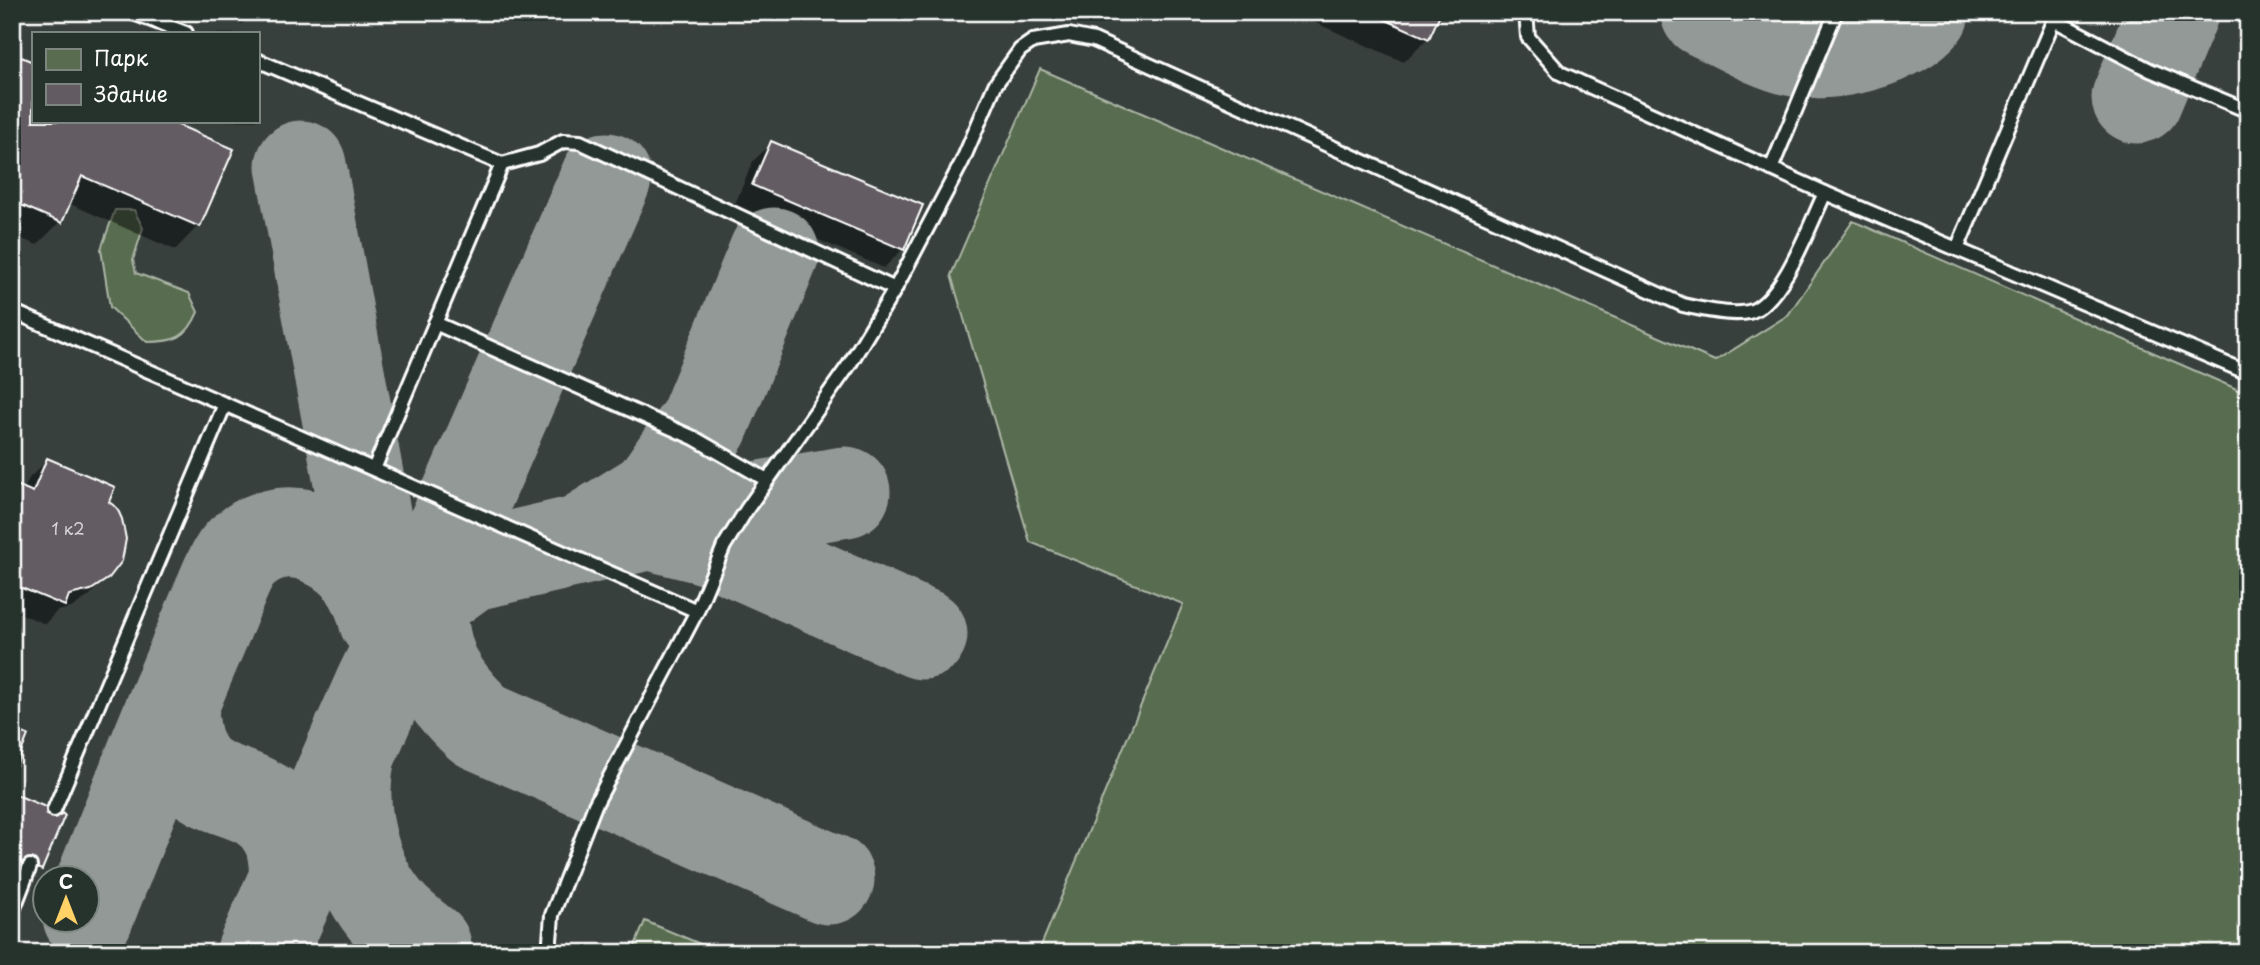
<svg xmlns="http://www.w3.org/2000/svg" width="2260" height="965" font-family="'Playpen Sans',sans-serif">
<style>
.built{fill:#383f3d;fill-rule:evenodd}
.green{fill:#596c4f;stroke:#acb6a7;stroke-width:2}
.shadow{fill:#0007}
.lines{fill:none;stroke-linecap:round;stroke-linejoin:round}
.taxiway{stroke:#929996;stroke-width:91}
.building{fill:#635b62;stroke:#fff;stroke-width:2}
.service-casing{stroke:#fff;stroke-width:18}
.service{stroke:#26332d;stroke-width:12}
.labels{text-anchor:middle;stroke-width:7;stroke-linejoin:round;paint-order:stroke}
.number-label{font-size:16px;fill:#d8d6d8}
</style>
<rect width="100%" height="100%" fill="#26332d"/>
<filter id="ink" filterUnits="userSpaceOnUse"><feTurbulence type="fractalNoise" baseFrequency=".0143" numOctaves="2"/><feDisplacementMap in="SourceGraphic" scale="14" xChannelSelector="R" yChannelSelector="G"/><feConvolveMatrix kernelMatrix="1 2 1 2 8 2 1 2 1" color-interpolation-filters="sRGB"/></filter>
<g filter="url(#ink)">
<path class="built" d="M 12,12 L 2248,12 L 2248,953 L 12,953 ZM 33,33 L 257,33 L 257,121 L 33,121 ZM 46,878 L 88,878 L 88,920 L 46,920 Z"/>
<g class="green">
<path d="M 1040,69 L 1715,361 L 1788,315 L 1853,221 L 2248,394 L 2248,953 L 1038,953 L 1183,604 L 1030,542 L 951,275 Z"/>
<path d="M 115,210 L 134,210 L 143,228 L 133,260 L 136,273 L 189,293 L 198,312 C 187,338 175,342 147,342 L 110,307 L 101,249 Z"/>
<path d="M 645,921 L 722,953 L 632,953 Z"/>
</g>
<g class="shadow">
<path d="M 215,12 L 253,12 L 242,24 Z"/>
<path d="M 1291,12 L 1439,12 L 1428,38 L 1404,62 Z"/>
<path d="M 12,55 L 33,64 L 33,121 L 164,121 L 232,150 L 198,226 L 175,250 L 68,203 L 60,222 L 37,245 L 12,235 Z"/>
<path d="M 772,143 L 903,249 L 884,268 L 735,204 L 753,161 Z"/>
<path d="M 48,460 L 107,503 L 107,577 L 88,597 L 71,608 L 57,611 L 45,624 L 12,610 L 12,485 L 24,490 L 29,478 Z"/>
<path d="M 12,795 L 41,869 L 22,888 L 12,884 Z"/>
</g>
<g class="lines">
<g class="taxiway">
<path d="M 1706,12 C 1734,25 1765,44 1795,51 C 1833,59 1899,42 1924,12"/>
<path d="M 2137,98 L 2173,12"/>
<path d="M 301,166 L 383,611"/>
<path d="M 656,526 L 708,539 L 922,634"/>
<path d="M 591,534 L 655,494 L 704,423 L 774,253"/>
<path d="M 173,707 C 177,816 253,770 285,830 C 294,845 294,862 295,878"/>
<path d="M 350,754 C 338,811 353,876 393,919 C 403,929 415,938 426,947"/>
<path d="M 829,879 L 480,725 C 438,686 424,659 421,601 L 469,566 L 651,524 L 845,492"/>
<path d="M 88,916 C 127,817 167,717 209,619 C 217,602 229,564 242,552 C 266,530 297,527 325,542 C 358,558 376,583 384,619"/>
<path d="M 262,953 L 380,686 L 421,601 L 606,178"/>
</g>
</g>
<g class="building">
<path d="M 1368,12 L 1441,12 L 1429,39 Z"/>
<path d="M 12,53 L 33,62 L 33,121 L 169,121 L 234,149 L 200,227 L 82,176 L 62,223 L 12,201 Z"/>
<path d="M 771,141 L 923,205 L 904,250 L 752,185 Z"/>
<path d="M 47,458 L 115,487 L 109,502 L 117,508 L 122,519 L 126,539 L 122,561 L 109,578 L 91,590 L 69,595 L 65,606 L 12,584 L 12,483 L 33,492 Z"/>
<path d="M 12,729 L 28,735 L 12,775 Z"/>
<path d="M 12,793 L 65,815 L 42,870 L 12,859 Z"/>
</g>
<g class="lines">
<g class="service-casing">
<g id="service">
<path d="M 131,12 L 186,33"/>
<path d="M 2054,20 L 2150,70 L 2248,111"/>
<path d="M 257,60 L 502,164 L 374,469"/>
<path d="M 502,164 L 539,154 L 563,141 L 580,142 L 895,289"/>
<path d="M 1771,169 L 1836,12"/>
<path d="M 1825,193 L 2248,373"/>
<path d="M 1957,249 L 2057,12"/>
<path d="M 12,311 L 697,611 L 595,805 L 552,915 L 549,953"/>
<path d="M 435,323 L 694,438 L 767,480"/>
<path d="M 697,611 L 724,546 L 747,509 L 849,365 L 895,289 L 962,162 L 995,85 L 1020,50 L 1033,41 L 1069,35 L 1094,40 L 1683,305 C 1700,309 1735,317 1752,311 C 1784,298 1810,224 1825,193 L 1560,73 L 1528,37 L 1526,12"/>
<path d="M 54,810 L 225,404"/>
<path d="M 12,913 L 30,866"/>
</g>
</g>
<use href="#service" class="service"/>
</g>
</g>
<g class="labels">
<g class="number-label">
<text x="68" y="535">1 к2</text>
</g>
</g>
<rect width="2260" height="965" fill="none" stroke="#26332d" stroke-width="42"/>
<rect x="21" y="21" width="2218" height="923" fill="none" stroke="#fff" stroke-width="2.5" filter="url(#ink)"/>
<rect x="32" y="32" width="228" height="91" fill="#26332d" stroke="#7d8581" stroke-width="2"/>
<rect x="46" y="49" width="35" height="21" fill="#596c4f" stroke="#7d8581" stroke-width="2"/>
<text x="94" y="66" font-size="21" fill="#ffffff">Парк</text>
<rect x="46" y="84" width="35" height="21" fill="#635b62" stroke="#7d8581" stroke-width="2"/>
<text x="94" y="102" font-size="21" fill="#ffffff">Здание</text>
<g transform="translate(66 899)"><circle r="33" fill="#26332d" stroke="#7d8581" stroke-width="2"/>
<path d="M0-5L12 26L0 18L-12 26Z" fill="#ffd166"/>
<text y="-10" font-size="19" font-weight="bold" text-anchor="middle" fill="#ffffff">С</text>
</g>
</svg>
